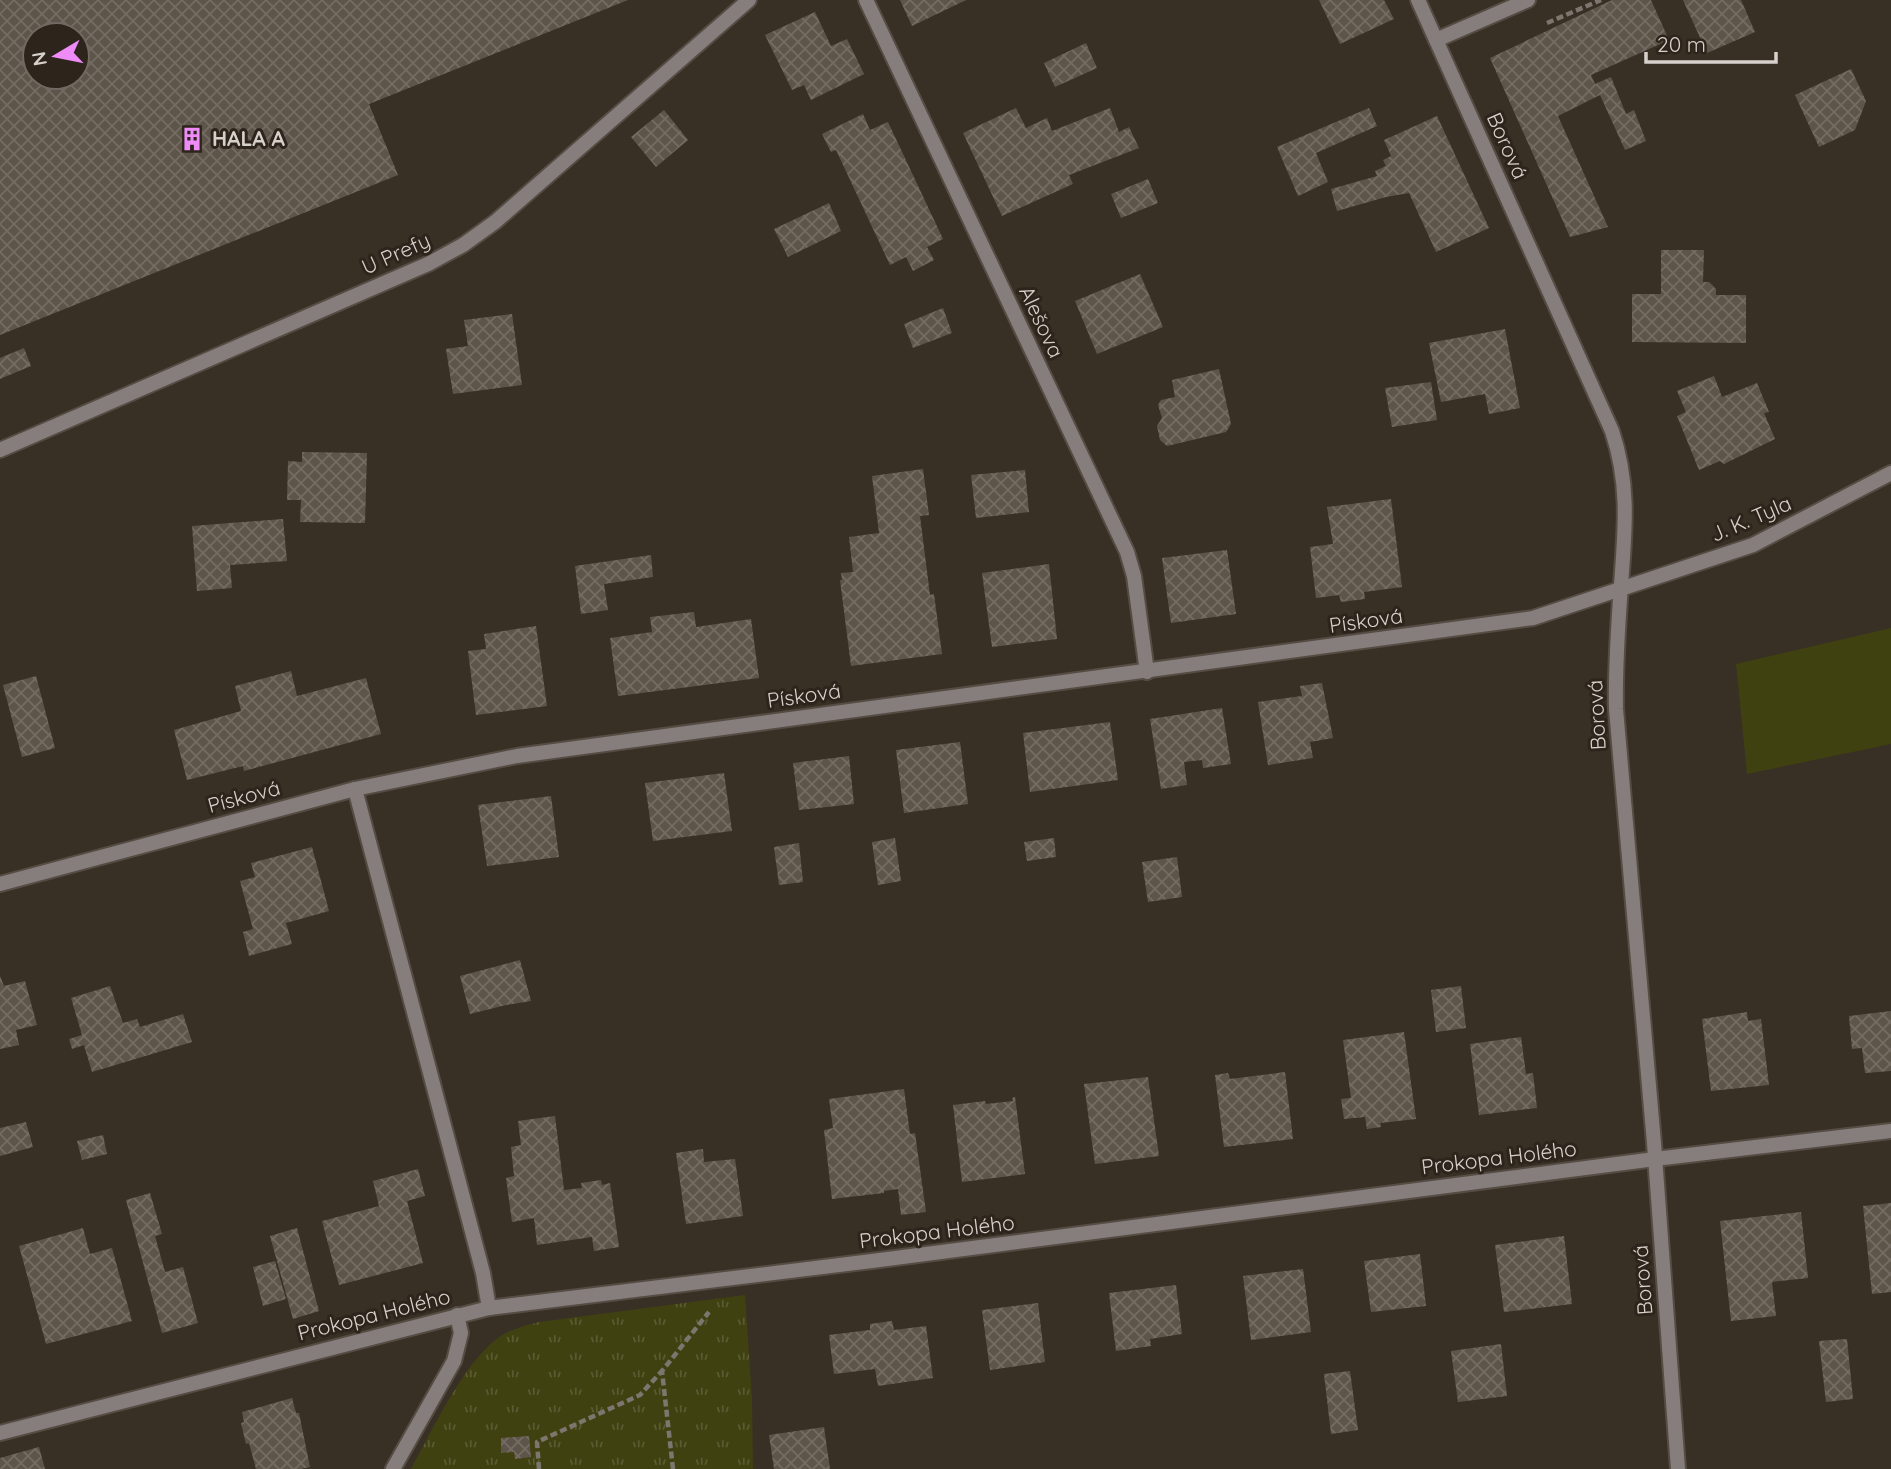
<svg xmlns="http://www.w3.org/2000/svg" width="1891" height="1469" font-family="Quicksand,sans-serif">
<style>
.grass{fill:#3f4111}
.park{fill:url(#park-tufts)}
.building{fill:url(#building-cross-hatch);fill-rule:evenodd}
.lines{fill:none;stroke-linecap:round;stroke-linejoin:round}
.minor-casing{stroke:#554c43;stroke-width:18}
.path{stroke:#7d766e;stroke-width:4.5;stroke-dasharray:7 3.5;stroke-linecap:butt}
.minor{stroke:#867e7d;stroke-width:14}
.labels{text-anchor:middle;stroke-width:6;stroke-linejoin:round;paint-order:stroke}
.poi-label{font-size:21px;font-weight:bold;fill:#d7d1cb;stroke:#2d251c;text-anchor:start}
.street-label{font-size:21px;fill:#d7d1cb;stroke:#2d251c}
</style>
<defs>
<pattern id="park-tufts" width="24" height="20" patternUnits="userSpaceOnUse" patternTransform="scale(1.75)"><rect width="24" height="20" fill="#3f4111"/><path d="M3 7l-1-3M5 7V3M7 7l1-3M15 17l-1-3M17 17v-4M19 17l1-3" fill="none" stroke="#5a5b32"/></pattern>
<pattern id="building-cross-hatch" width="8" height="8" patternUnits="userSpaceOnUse" patternTransform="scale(1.75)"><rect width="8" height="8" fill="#5e554a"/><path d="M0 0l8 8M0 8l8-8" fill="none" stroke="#746c63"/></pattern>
</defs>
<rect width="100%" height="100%" fill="#382f25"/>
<path class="grass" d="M 1891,628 L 1891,744 L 1747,774 L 1736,664 Z"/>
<path class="park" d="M 745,1295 L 752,1399 L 753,1469 L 411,1469 C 431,1432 465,1361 498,1338 C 510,1329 525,1326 539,1322 Z"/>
<g class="building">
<path d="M 0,0 L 628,0 L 369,104 L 398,175 L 0,335 ZM 35,35 L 77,35 L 77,77 L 35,77 Z"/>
<path d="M 900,0 L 966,0 L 912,26 Z"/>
<path d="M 1319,0 L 1384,0 L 1394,19 L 1340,44 Z"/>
<path d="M 1612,0 L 1651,0 L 1669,40 L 1591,75 L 1595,84 L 1611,77 L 1626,114 L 1634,110 L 1646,141 L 1625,150 L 1600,95 L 1558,116 L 1608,227 L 1570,237 L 1490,58 Z"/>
<path d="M 1683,0 L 1741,0 L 1755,32 L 1707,53 Z"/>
<path d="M 815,12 L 831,46 L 847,39 L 864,74 L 811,100 L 804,85 L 792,90 L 765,35 Z"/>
<path d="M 1086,43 L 1097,68 L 1055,87 L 1044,63 Z"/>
<path d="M 1851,69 L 1866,101 L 1855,130 L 1819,147 L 1795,95 Z"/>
<path d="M 1016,108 L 1026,128 L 1047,118 L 1052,131 L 1110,108 L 1119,132 L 1129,127 L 1139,148 L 1069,175 L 1073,184 L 1002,216 L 963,133 Z"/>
<path d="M 1369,108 L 1377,126 L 1316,153 L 1328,182 L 1298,196 L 1277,147 Z"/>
<path d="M 664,110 L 688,140 L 656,167 L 631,137 Z"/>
<path d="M 863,114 L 870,130 L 888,122 L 943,239 L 927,247 L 934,260 L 913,271 L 906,257 L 890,265 L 836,150 L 831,152 L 822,134 Z"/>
<path d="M 1437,116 L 1489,228 L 1436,252 L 1409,193 L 1386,197 L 1337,211 L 1331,189 L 1377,176 L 1375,171 L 1386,166 L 1383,160 L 1391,156 L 1384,140 Z"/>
<path d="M 1148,179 L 1158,203 L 1121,218 L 1111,194 Z"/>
<path d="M 829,203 L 841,231 L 788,257 L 774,229 Z"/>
<path d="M 1661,250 L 1704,250 L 1703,282 L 1709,282 L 1716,289 L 1716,295 L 1746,295 L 1746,343 L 1632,342 L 1632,294 L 1661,294 Z"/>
<path d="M 1140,274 L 1163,327 L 1097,354 L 1075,301 Z"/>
<path d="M 943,308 L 952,333 L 913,348 L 904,324 Z"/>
<path d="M 512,314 L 522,385 L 453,394 L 446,349 L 468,346 L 464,320 Z"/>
<path d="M 1505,329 L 1520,408 L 1489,414 L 1485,394 L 1441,402 L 1429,343 Z"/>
<path d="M 24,348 L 31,366 L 0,379 L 0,358 Z"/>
<path d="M 1219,369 L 1231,424 L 1226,432 L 1167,446 L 1160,440 L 1157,426 L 1162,418 L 1158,405 L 1161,400 L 1175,397 L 1172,380 Z"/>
<path d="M 1714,376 L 1722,397 L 1757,383 L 1769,412 L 1764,413 L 1775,439 L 1724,464 L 1720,461 L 1699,470 L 1677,416 L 1686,412 L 1677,391 Z"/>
<path d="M 1431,382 L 1437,420 L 1392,427 L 1385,388 Z"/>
<path d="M 302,452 L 367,453 L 365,523 L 300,522 L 301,500 L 287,500 L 288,461 L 302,462 Z"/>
<path d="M 923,469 L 929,515 L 920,516 L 930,595 L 934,594 L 942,654 L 851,666 L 840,580 L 842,580 L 841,573 L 853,572 L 849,537 L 879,533 L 872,476 Z"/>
<path d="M 1025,470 L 1029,512 L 976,518 L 971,475 Z"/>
<path d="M 1391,499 L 1402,587 L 1364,592 L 1365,599 L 1341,602 L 1339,595 L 1316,598 L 1310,547 L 1333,544 L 1327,507 Z"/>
<path d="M 283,519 L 287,561 L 230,565 L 232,588 L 197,591 L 192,526 Z"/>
<path d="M 1227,550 L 1236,614 L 1171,623 L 1162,558 Z"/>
<path d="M 651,555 L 653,577 L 604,584 L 608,610 L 581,614 L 575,566 Z"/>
<path d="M 1049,564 L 1057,639 L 992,647 L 982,573 Z"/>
<path d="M 694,612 L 696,627 L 751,619 L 759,678 L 618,696 L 610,638 L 652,632 L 650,617 Z"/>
<path d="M 536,626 L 547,706 L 476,715 L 468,651 L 486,649 L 484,634 Z"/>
<path d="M 291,671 L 297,696 L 366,678 L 381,734 L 244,771 L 243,766 L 187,780 L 174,730 L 241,711 L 235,686 Z"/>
<path d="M 36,676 L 55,748 L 22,757 L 3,685 Z"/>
<path d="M 1322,683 L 1333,738 L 1310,742 L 1313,758 L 1268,765 L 1258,702 L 1302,696 L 1300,686 Z"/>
<path d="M 1222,708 L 1231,764 L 1203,768 L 1202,760 L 1184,762 L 1187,785 L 1161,789 L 1150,719 Z"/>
<path d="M 1110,722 L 1118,780 L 1030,792 L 1023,733 Z"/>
<path d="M 960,742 L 968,804 L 904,813 L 896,750 Z"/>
<path d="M 849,756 L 854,804 L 799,810 L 793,763 Z"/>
<path d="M 724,773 L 732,831 L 653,841 L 645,783 Z"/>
<path d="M 551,796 L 559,857 L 487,866 L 478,805 Z"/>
<path d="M 895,838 L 901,881 L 878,885 L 872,842 Z"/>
<path d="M 1054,838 L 1056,857 L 1027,861 L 1024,842 Z"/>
<path d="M 799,843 L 803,882 L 779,885 L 774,847 Z"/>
<path d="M 312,847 L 329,911 L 286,923 L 292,944 L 249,956 L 243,932 L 253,929 L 240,881 L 255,877 L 251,863 Z"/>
<path d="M 1177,857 L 1182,897 L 1148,902 L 1142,862 Z"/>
<path d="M 520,960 L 531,1001 L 506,1005 L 470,1014 L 460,976 Z"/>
<path d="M 0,976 L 4,986 L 25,981 L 37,1025 L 16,1030 L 19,1045 L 0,1049 Z"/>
<path d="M 110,986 L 123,1023 L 137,1019 L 140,1027 L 183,1014 L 192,1042 L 92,1072 L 84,1045 L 72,1049 L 69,1039 L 82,1035 L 71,998 Z"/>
<path d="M 1461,986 L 1466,1028 L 1436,1032 L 1431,990 Z"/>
<path d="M 1891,1011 L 1891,1071 L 1865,1073 L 1862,1048 L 1852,1049 L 1849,1016 Z"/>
<path d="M 1747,1012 L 1748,1021 L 1761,1019 L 1769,1085 L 1711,1091 L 1702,1019 Z"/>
<path d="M 1404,1032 L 1416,1119 L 1380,1123 L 1381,1127 L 1367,1129 L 1365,1117 L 1344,1119 L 1341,1099 L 1351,1098 L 1343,1040 Z"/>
<path d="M 1521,1037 L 1526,1074 L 1533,1073 L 1537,1108 L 1479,1115 L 1470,1044 Z"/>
<path d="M 1285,1072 L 1293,1139 L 1224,1147 L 1215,1075 L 1228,1073 L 1230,1079 Z"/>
<path d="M 1148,1077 L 1159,1156 L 1095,1164 L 1084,1084 Z"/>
<path d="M 904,1089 L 910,1134 L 915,1133 L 926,1212 L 901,1215 L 898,1189 L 884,1191 L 884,1193 L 832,1199 L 824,1130 L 833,1128 L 829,1099 Z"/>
<path d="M 1015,1097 L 1025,1174 L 962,1182 L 953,1105 L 985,1101 L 986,1104 L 1013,1101 L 1012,1098 Z"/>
<path d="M 555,1116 L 564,1190 L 582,1188 L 581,1183 L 601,1180 L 602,1185 L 610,1183 L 619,1247 L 594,1251 L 592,1237 L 537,1245 L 534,1218 L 512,1222 L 506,1178 L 514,1176 L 511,1147 L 521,1145 L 518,1121 Z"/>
<path d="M 26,1122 L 33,1147 L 0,1156 L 0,1128 Z"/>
<path d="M 103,1135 L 107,1154 L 82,1160 L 77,1141 Z"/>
<path d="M 703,1149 L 704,1162 L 735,1159 L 743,1216 L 686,1224 L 676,1153 Z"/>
<path d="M 418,1169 L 425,1196 L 407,1201 L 423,1263 L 339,1285 L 322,1221 L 379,1206 L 373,1181 Z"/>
<path d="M 150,1193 L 162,1234 L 155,1236 L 165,1272 L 183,1267 L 198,1323 L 162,1333 L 126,1200 Z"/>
<path d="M 1891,1203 L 1891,1292 L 1872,1294 L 1863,1206 Z"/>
<path d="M 1801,1212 L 1808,1278 L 1772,1282 L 1776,1316 L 1731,1321 L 1720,1221 Z"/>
<path d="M 83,1228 L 90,1254 L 112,1248 L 132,1321 L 46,1344 L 19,1246 Z"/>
<path d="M 297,1228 L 319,1311 L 293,1319 L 270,1236 Z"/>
<path d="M 1564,1236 L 1572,1304 L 1504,1312 L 1495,1245 Z"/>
<path d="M 1420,1254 L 1426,1306 L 1371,1312 L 1364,1261 Z"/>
<path d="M 275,1261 L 286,1299 L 263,1306 L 253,1267 Z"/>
<path d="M 1303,1269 L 1311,1332 L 1251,1340 L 1243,1276 Z"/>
<path d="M 1176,1285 L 1182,1334 L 1150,1339 L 1151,1346 L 1116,1351 L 1109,1293 Z"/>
<path d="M 1038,1303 L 1045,1362 L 990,1370 L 982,1310 Z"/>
<path d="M 892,1321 L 894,1330 L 926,1326 L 933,1378 L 878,1386 L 875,1369 L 834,1374 L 829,1335 L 870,1330 L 870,1324 Z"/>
<path d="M 1847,1339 L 1853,1399 L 1826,1402 L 1819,1341 Z"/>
<path d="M 1501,1344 L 1507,1396 L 1458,1402 L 1451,1351 Z"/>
<path d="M 1350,1371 L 1358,1430 L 1331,1434 L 1324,1374 Z"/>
<path d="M 292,1398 L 296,1413 L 299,1413 L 310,1467 L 301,1469 L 256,1469 L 249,1443 L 246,1444 L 241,1423 L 244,1422 L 242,1412 Z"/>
<path d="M 824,1427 L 830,1469 L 774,1469 L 769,1435 Z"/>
<path d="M 529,1436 L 531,1457 L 515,1459 L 514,1452 L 501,1453 L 501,1438 Z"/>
<path d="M 39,1447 L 45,1469 L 0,1469 L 0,1458 Z"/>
</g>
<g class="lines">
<g class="minor-casing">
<g id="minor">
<path d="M 866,0 L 1127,552 L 1134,576 L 1147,672"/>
<path d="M 1418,0 L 1612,431 C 1630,485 1625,530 1621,585 C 1618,626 1615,667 1616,709 L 1654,1143 L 1678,1469"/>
<path d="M 1436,40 L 1528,0"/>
<path d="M 0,450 L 428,264 L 463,245 L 495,222 L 749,0"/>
<path d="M 355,789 L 483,1273 L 489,1308"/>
<path d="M 0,884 L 355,789 L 517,756 L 1533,618 L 1753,545 L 1891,473"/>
<path d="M 0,1433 L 489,1308 L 872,1261 L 1655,1159 L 1891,1131"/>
<path d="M 393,1469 L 454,1361 L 461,1333 L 457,1315"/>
</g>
</g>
<g class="path">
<path d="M 1547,23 L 1601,0"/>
<path d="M 539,1469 L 537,1442 L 640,1395 L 662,1371"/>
<path d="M 673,1469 L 662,1371 L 709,1312"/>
</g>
<use href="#minor" class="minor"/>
</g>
<defs>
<g id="building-bare" transform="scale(1.89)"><path d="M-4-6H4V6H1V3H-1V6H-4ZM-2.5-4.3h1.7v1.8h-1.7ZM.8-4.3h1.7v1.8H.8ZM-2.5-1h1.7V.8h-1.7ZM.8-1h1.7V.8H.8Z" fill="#ef8bf6" stroke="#2d251c" stroke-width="2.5" paint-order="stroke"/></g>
</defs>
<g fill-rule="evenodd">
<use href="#building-bare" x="192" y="139"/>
</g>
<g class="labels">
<g class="poi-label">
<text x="212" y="146">HALA A</text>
</g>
<g class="street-label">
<text transform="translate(1507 146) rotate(66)" y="7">Borová</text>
<text transform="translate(396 254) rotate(-24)" y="7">U Prefy</text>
<text transform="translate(1041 322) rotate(65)" y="7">Alešova</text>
<text transform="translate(1751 519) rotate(-23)" y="7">J. K. Tyla</text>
<text transform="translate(1366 621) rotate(-8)" y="7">Písková</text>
<text transform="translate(804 696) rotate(-8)" y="7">Písková</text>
<text transform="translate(1597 715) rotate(-93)" y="7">Borová</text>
<text transform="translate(244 797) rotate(-15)" y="7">Písková</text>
<text transform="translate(1499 1158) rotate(-7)" y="7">Prokopa Holého</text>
<text transform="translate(937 1232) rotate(-7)" y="7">Prokopa Holého</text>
<text transform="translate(1643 1280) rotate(-94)" y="7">Borová</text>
<text transform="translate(374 1315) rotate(-14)" y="7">Prokopa Holého</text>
</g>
</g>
<g transform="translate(56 56) rotate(260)"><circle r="33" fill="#2d251c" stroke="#716a62" stroke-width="2"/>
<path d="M0-5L12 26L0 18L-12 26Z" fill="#ef8bf6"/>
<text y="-10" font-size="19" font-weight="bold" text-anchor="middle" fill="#d7d1cb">N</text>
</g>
<path d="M1646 52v10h130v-10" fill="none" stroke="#d7d1cb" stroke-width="3.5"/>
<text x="1657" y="52" font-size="21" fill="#d7d1cb" stroke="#2d251c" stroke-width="5" paint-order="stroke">20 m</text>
</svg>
